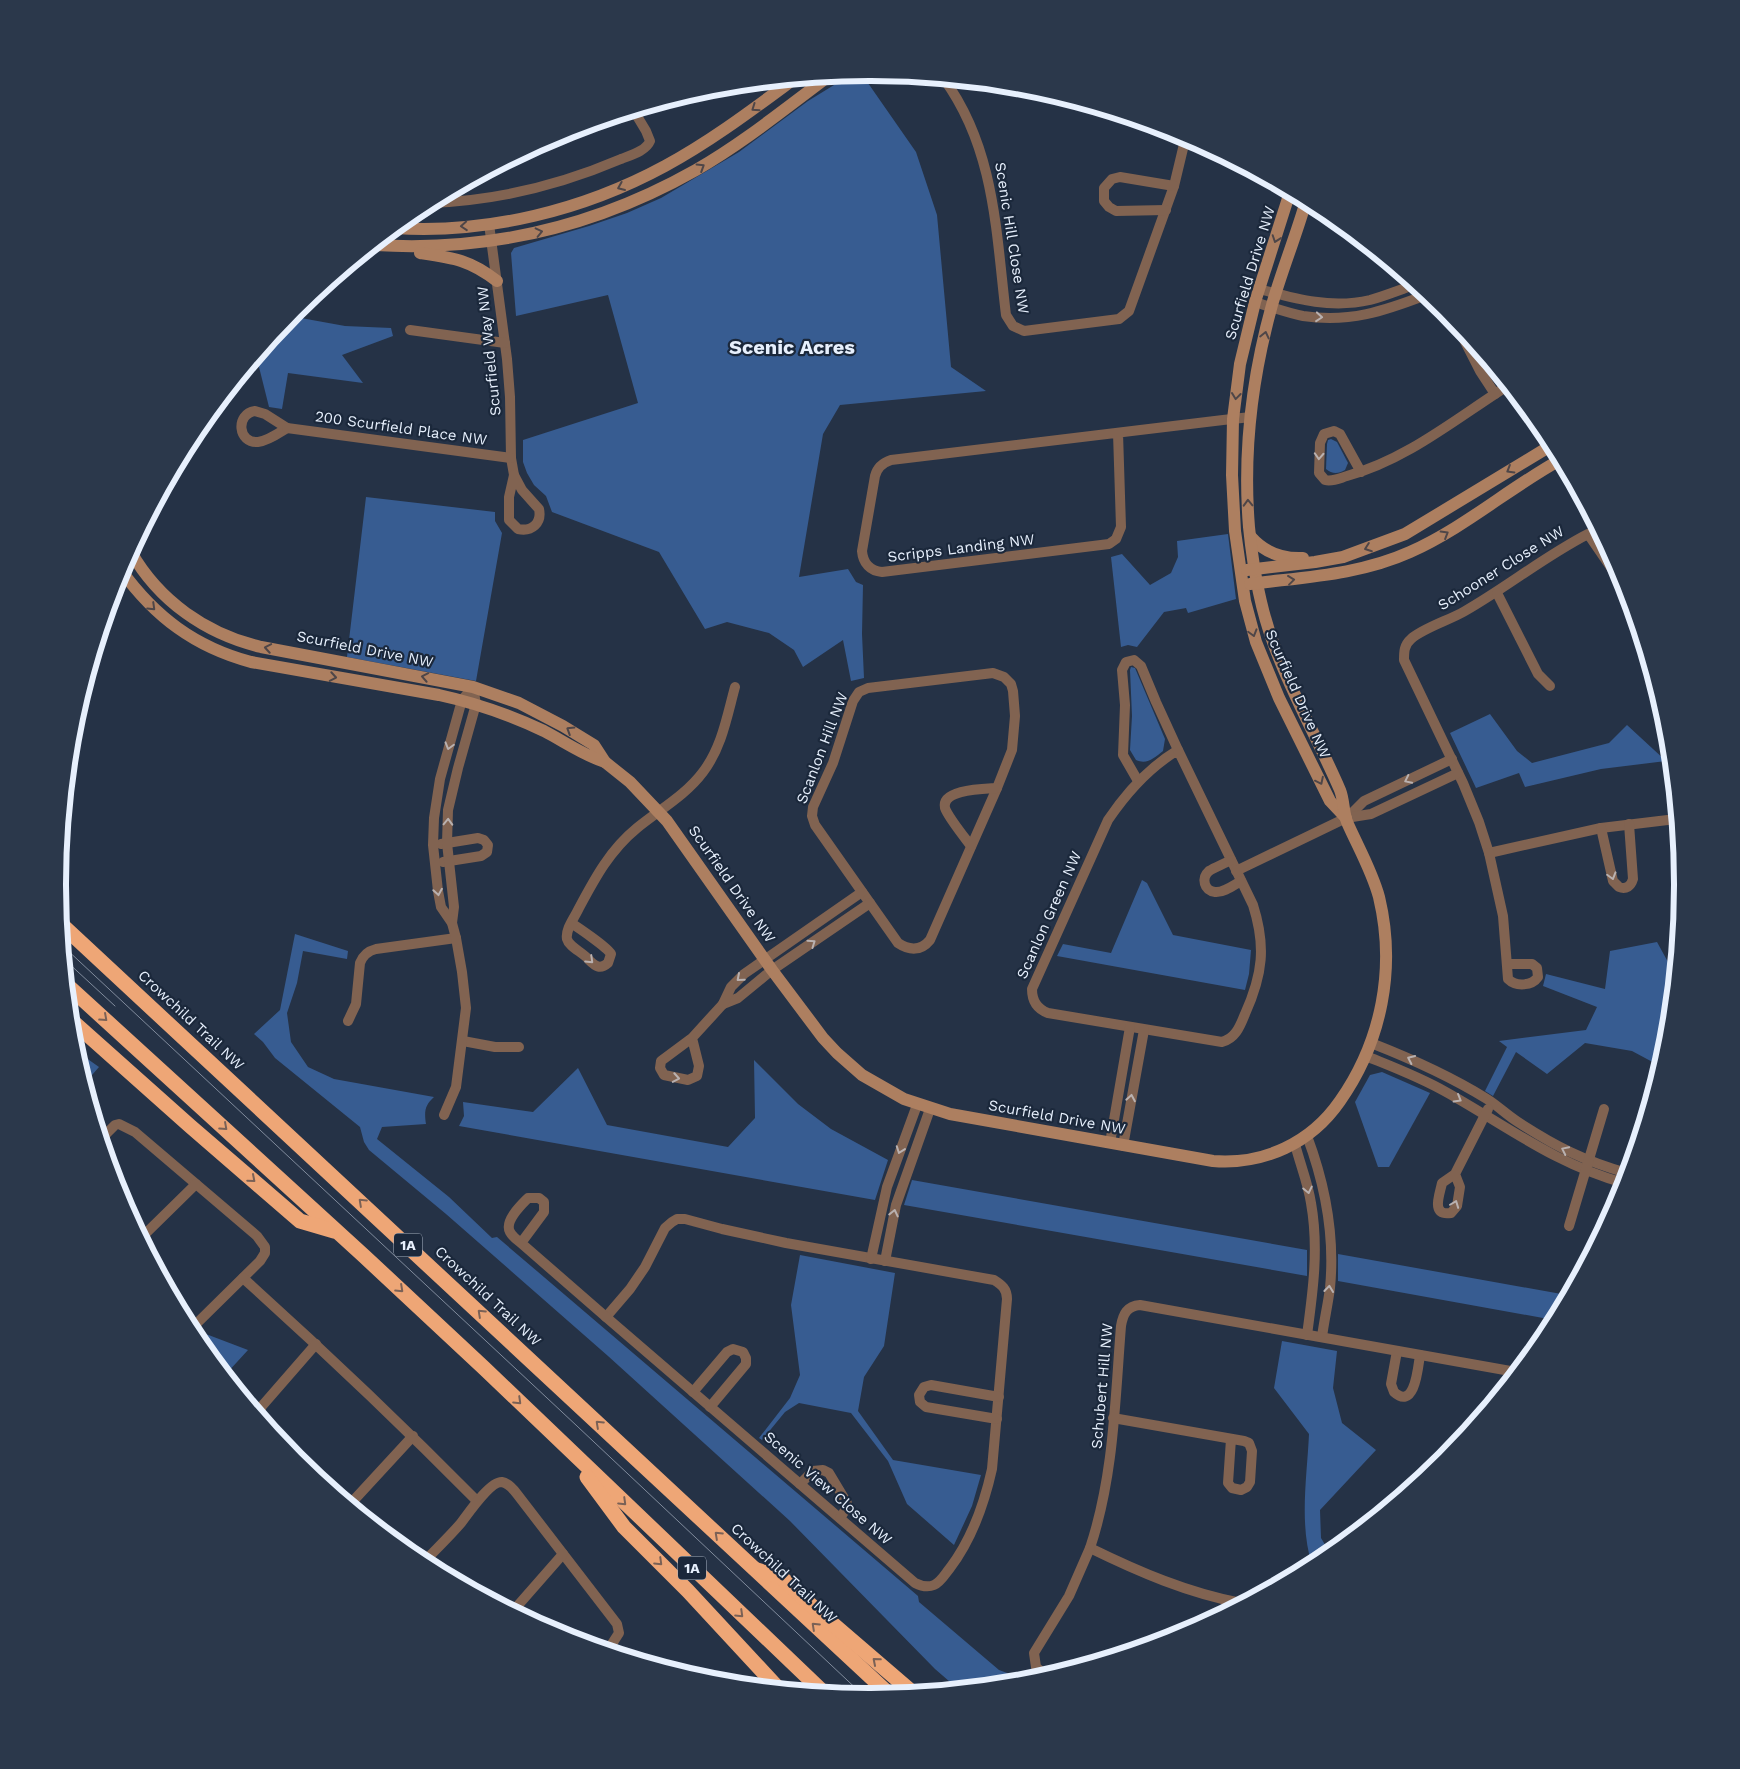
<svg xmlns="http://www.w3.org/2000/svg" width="1740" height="1769" font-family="'Work Sans',sans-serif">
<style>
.green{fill:#375c91}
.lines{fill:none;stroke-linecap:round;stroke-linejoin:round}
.street{stroke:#816351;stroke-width:10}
.secondary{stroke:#ad7f60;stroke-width:12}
.highway{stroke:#eea676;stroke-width:15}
.tram{stroke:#808b9c;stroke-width:1}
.oneway{stroke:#4e4648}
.oneway2{stroke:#b9b1b0}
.oneway3{stroke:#7a6156}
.labels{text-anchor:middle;stroke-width:4.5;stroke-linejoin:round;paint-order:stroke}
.shield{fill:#1b283b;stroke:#aab4c3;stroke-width:1}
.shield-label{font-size:14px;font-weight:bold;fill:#e7f0fd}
.street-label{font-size:15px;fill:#e7f0fd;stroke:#1b283b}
.district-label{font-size:20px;font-weight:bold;fill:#e7f0fd;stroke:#1b283b}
.rim{fill:none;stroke:#e7f0fd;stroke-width:6}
</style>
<rect width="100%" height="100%" fill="#253246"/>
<g class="green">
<path d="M 861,73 L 916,152 L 937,215 L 951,367 L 986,391 L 840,405 L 823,434 L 799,577 L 848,569 L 856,582 L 863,585 L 862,634 L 864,678 L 851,681 L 843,640 L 803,667 L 794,650 L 769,633 L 727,622 L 705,629 L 659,552 L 552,512 L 546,496 L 534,485 L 527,473 L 523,462 L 523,440 L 638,403 L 608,295 L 516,316 L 511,253 L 514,248 L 589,226 L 627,213 L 661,198 L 739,152 L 808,101 L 852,74 Z"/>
<path d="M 290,316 L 345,326 L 391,328 L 393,336 L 342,355 L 363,383 L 288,373 L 282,409 L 269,407 L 259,367 L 262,351 Z"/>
<path d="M 1331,439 L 1337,442 L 1348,463 L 1345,470 C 1338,474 1332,474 1326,469 L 1327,444 L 1328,440 Z"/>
<path d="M 366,497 L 495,512 L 495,521 L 502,533 L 476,681 L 347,657 Z"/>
<path d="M 1228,534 L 1236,599 L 1188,613 L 1186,608 L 1164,612 L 1137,647 L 1128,645 L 1121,647 L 1111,557 L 1122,554 L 1150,585 L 1171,573 L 1178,557 L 1177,541 Z"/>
<path d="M 1131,667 L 1135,668 L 1165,739 L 1163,751 C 1154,758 1147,765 1136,760 L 1130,750 L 1132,716 L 1130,670 Z"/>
<path d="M 1490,714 L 1517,751 L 1532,763 L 1609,743 L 1627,725 L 1666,761 L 1601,769 L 1525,787 L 1519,773 L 1476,788 L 1450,733 Z"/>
<path d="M 1142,880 L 1147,883 L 1173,935 L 1251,950 L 1249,974 L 1245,990 L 1057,956 L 1063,944 L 1111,953 Z"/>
<path d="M 295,934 L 348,951 L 347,959 L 303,951 L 297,983 L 287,1013 L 291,1042 L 308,1067 L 334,1079 L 434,1097 C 425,1105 424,1111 426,1124 L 382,1127 L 377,1139 L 449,1197 L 492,1238 L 497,1237 L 918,1596 L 919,1602 L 999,1670 L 1029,1681 L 957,1688 L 935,1669 L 790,1521 L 608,1356 L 446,1214 L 369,1150 L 364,1142 L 360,1127 L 275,1058 L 263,1042 L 254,1034 L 280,1010 Z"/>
<path d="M 1657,942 L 1674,973 L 1667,1043 L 1660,1066 L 1632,1051 L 1585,1043 L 1547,1074 L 1516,1052 L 1493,1096 L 1485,1091 L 1507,1047 L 1499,1041 L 1586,1030 L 1597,1007 L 1543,986 L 1546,974 L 1605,989 L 1610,951 Z"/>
<path d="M 75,1050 L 99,1067 L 85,1083 Z"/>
<path d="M 754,1060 L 798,1104 L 831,1129 L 888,1160 L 875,1200 L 459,1126 L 464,1116 L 463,1102 L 533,1112 L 578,1068 L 607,1125 L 728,1147 L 755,1118 Z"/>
<path d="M 1382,1072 L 1430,1093 L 1389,1167 L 1378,1167 L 1355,1102 L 1370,1075 Z"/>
<path d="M 912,1180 L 1307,1250 L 1307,1276 L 904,1205 Z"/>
<path d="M 1338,1254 L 1567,1295 L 1554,1320 L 1338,1281 Z"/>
<path d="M 800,1255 L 895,1273 L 884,1346 L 864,1377 L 858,1411 L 893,1460 L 981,1475 L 972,1506 L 954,1545 L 907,1504 L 888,1461 L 851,1413 L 799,1403 L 785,1412 L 762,1440 L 759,1438 L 790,1398 L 800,1375 L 791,1305 Z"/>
<path d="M 198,1331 L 248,1350 L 226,1374 L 220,1367 L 222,1365 L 213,1358 L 194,1336 Z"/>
<path d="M 1282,1341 L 1337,1351 L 1333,1388 L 1342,1423 L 1376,1450 L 1320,1510 L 1321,1538 L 1330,1553 L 1312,1565 C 1299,1524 1307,1477 1309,1434 L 1274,1388 Z"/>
</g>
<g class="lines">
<g class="street">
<path d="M 944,79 C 995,149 996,232 1006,315 L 1013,326 L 1024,331 L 1119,319 L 1129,311 L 1174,186 L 1186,136"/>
<path d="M 429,203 C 496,201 560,185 621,159 C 631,155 646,151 650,141 L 646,131 L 634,111"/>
<path d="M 1166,210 L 1116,211 L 1109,207 L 1104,201 L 1104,188 L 1112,179 L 1120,177 L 1174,186"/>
<path d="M 489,224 L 507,359 L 510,397 L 511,458 L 514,475"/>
<path d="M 1259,289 C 1296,299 1331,309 1370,300 C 1385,296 1399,290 1414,285"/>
<path d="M 1255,302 C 1271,307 1287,313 1303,316 C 1350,323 1384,311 1426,295"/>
<path d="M 1455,322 L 1480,371 L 1495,394 L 1507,386"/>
<path d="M 410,330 L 505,343"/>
<path d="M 255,411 L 265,414 L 287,428 C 279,433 268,441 258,442 C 238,444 235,414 255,411 Z"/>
<path d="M 287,428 L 511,458"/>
<path d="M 1118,433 L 1121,527 L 1116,539 L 1109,544 L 882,572 C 870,571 863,563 862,551 L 875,476 C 877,468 882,463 891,460 L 1223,420 L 1251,417"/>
<path d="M 1361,472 L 1340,434 L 1334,431 L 1324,434 L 1320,443 L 1319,473 L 1325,480 C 1333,482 1340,478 1347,476 C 1402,461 1448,425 1495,394"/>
<path d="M 514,475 L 522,490 L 539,509 C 542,523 532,532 518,529 L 509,520 L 509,497 Z"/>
<path d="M 1625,588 L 1588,534 C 1545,556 1507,587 1465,611 C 1450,620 1423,628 1411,639 C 1404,645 1404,652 1404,660 L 1463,783 L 1479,822 L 1489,853 L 1601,828 L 1676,819"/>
<path d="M 1497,593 L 1538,674 L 1550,686"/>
<path d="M 993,673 L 1004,677 L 1011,684 L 1013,691 L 1015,716 L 1012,750 L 997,788 L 930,940 C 921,951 910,951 898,943 L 815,825 L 812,816 L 813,807 L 833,763 L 853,701 L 859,692 L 868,688 Z"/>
<path d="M 1178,750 L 1253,905 C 1266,946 1263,974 1245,1014 C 1240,1026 1236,1038 1222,1042 L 1048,1013 C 1037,1009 1032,1001 1032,989 L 1108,820 C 1127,792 1148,768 1178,750 Z"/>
<path d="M 1138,781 L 1123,755 L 1125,705 L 1122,670 L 1126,662 L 1134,660 L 1141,666 L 1156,702 L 1178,750"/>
<path d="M 1347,818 L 1364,801 L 1452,759"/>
<path d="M 1601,828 L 1613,881 L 1619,887 C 1626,890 1631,886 1633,879 L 1629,824"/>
<path d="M 441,844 L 478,838 L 484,840 L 488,845 L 487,852 L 481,856 L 443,862"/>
<path d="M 971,846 C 965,838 948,817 945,808 C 941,789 985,789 997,788"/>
<path d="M 1489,853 L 1503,916 L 1508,979 C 1516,987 1532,986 1538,977 L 1537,968 L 1532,964 L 1507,964"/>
<path d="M 1231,860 C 1224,864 1215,867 1209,871 C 1201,878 1204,891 1215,892 C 1223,893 1234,885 1241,881"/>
<path d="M 1236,871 L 1346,818 L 1371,814 L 1458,773"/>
<path d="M 452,923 L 454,907 L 447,843 L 448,810 L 458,768 L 476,704 L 473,687"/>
<path d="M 571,923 C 579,928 608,948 611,954 L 608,963 C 600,970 595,966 589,960 C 584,953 569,947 567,939 C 565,929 575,917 579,908 C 595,878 610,850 637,828 C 659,810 686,795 703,772 C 722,747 727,716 735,687"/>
<path d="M 723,1004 L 738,998 L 772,970 L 870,903"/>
<path d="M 348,1021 L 356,1004 L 360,963 C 363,955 368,951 376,949 L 456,938"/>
<path d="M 692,1038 L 699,1066 L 697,1076 L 688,1080 L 664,1075 L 660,1068 L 661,1061 L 692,1038 L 723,1004 L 731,987 L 744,974 L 862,892"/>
<path d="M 463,1041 L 495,1047 L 519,1047"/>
<path d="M 1371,1043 C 1412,1059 1450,1076 1487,1099 C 1498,1106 1507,1115 1518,1122 C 1555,1146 1584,1161 1627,1173"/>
<path d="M 1366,1056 C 1393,1067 1420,1077 1446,1092 C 1507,1126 1555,1164 1624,1183"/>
<path d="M 444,1115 L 456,1087 L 466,1008 L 462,972 L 456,938 L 452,923 L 441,907 L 438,891 L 433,845 L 434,818 L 440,779 L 462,700 L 473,687"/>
<path d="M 1307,1136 C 1325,1184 1335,1236 1330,1288 C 1328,1304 1324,1321 1322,1337"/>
<path d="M 102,1138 L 115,1125 L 119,1124 L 135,1132 L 257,1236 L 265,1247 L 265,1253 L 260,1261 L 191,1329"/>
<path d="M 1110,1143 L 1130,1027"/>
<path d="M 1295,1144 C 1300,1164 1308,1183 1311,1203 C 1319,1248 1313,1291 1307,1335"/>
<path d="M 1123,1146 L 1144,1030"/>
<path d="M 1455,1174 L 1460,1187 L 1457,1206 L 1451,1213 C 1430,1216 1440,1194 1442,1183 L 1455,1174 L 1488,1109"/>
<path d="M 677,1219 L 685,1219 L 722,1229 L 786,1243 L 994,1280 C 1002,1285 1007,1289 1007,1299 L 992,1469 C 984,1505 972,1539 950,1568 C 945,1574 941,1582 934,1585 C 927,1588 921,1586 915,1583 L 606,1317 L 630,1289 L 645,1267 L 665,1228 L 672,1222 Z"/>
<path d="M 1569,1226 L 1604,1109"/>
<path d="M 142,1237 L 196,1184"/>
<path d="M 521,1243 L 544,1212 L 544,1202 L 539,1198 L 528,1198 C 521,1205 504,1221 510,1232 C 512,1236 517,1240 521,1243 L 606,1317"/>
<path d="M 871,1259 L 887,1187 L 917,1105"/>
<path d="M 885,1261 L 896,1205 L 930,1109"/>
<path d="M 243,1278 C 323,1350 401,1424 477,1501"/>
<path d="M 1397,1351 L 1391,1384 L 1394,1392 C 1415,1411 1418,1367 1420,1355"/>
<path d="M 693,1392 L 727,1352 L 733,1349 L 743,1352 L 746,1358 L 746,1364 L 710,1407"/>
<path d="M 262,1418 L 260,1411 L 262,1406 L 316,1344"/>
<path d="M 1113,1418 L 1244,1441 L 1249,1443 L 1252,1451 L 1250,1482 L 1247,1487 L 1241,1490 L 1232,1488 L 1228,1483 L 1231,1439"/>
<path d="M 997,1419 L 926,1407 L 920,1402 L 919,1395 L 924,1387 L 931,1385 L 999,1397"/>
<path d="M 266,1423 L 331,1488"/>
<path d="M 800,1484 L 813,1471 L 823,1470 L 829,1473 L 847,1503 L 846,1509 L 840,1518"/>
<path d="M 348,1502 L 354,1500 L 413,1436"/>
<path d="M 423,1563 C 436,1549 449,1537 461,1523 C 468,1514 490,1481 502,1482 C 508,1483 514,1490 517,1494 L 617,1624 L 619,1633 L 608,1650"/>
<path d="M 1241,1603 C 1188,1593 1139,1572 1090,1548 C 1114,1476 1115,1400 1121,1326 C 1123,1314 1127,1306 1140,1305 L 1516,1372"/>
<path d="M 513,1611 L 563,1554"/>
<path d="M 1046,1676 L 1036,1667 L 1034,1653 L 1069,1596 L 1090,1548"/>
</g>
<g class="secondary">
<path d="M 1290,192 L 1255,302 L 1240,364 L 1233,419 L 1232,475 L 1235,531 L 1245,601 L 1256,642 L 1279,698 L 1330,801 L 1346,818"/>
<path d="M 395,228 C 488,234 584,210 665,166 C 711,141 752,110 794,79"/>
<path d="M 375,245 C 488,252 597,226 696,170 C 743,143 786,108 829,76"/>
<path d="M 420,253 C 454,258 470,260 497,281"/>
<path d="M 1251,537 C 1265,553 1282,559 1303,558"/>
<path d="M 131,552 C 159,601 206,634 261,647 L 473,687 L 519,703 L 563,726 L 594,745 L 605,762 L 630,782 L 667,821 L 772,970 L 823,1038 L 837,1053 L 862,1075 L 904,1099 L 950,1114 L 1213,1161 C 1264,1165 1311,1143 1340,1101 C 1382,1041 1396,968 1379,897 C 1372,871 1358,847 1347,822 C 1343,811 1344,800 1340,790 C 1319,741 1292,695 1274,645 C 1260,608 1253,567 1249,527 C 1243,453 1252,377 1272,305 C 1282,270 1296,236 1306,201"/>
<path d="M 121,570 C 155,617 195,647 251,662 L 439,695 C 476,703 510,715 544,731 C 565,742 583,755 605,762"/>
<path d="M 1247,570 L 1315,562 L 1343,557 L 1405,534 L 1552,445"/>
<path d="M 1250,584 C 1304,577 1359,575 1410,552 C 1464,528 1509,488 1560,460"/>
</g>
<g class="highway">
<path d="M 61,924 L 890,1695"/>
<path d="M 67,985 L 364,1256 L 484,1368 L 823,1692"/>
<path d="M 71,1020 L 190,1126 L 300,1221 L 334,1231"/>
<path d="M 587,1477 L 624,1527 L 688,1591 L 778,1688"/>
<path d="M 757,1570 L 781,1577 L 813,1607 L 913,1693"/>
</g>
<g class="tram">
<path d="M 64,947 L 577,1426 L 864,1696"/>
<path d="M 65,960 L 115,1006"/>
</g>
</g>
<defs><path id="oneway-chevron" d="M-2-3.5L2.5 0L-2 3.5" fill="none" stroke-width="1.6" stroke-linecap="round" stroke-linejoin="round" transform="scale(1.25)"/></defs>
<g class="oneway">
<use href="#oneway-chevron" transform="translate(755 108) rotate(145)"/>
<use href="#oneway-chevron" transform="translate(701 167) rotate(-32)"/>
<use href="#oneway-chevron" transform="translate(621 187) rotate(157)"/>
<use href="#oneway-chevron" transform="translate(464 226) rotate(176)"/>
<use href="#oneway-chevron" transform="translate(539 232) rotate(-13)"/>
<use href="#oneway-chevron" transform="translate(1276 239) rotate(109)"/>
<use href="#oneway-chevron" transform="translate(1265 335) rotate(-77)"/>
<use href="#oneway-chevron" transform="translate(1236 396) rotate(97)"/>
<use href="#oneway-chevron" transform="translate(1510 470) rotate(149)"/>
<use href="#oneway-chevron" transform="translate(1248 503) rotate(-92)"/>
<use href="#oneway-chevron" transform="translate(1445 534) rotate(-31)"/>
<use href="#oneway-chevron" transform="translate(1368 548) rotate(160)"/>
<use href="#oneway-chevron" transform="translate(1291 580) rotate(-7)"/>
<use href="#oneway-chevron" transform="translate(152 607) rotate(44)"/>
<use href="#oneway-chevron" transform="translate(1253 633) rotate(74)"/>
<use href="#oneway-chevron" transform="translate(268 648) rotate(-170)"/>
<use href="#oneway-chevron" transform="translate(333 677) rotate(10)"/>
<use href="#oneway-chevron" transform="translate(425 677) rotate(-169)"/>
<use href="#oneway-chevron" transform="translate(570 730) rotate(-148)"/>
<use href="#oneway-chevron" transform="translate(1320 781) rotate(64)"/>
</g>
<g class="oneway2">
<use href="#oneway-chevron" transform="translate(1319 317) rotate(5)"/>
<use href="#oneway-chevron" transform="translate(1319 456) rotate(93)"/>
<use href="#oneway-chevron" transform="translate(449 746) rotate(106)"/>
<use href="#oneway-chevron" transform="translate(1408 780) rotate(154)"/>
<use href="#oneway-chevron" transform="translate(448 822) rotate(-88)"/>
<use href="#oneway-chevron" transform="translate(1612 876) rotate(74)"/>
<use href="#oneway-chevron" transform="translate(438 892) rotate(81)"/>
<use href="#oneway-chevron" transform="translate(812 943) rotate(-35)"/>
<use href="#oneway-chevron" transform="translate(590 960) rotate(44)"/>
<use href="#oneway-chevron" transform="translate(740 978) rotate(139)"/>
<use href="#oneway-chevron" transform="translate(1411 1059) rotate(-155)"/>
<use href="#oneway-chevron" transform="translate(676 1078) rotate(10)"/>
<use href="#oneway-chevron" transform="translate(1131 1098) rotate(-80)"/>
<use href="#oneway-chevron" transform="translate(1458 1099) rotate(30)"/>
<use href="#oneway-chevron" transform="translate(900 1150) rotate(110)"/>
<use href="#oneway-chevron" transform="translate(1565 1150) rotate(-154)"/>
<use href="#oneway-chevron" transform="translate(1308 1190) rotate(78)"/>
<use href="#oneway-chevron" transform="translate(1455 1204) rotate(-69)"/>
<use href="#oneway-chevron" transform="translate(894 1213) rotate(-77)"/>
<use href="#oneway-chevron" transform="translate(1329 1289) rotate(-84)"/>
</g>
<g class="oneway3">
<use href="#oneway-chevron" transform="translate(104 1018) rotate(42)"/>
<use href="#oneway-chevron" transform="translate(224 1127) rotate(42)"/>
<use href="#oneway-chevron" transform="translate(252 1179) rotate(41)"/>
<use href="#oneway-chevron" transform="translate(362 1202) rotate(-137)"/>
<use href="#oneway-chevron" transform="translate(400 1289) rotate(43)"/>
<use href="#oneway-chevron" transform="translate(481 1313) rotate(-137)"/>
<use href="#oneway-chevron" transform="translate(518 1401) rotate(44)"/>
<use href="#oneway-chevron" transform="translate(599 1424) rotate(-137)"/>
<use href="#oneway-chevron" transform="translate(623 1502) rotate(44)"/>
<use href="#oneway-chevron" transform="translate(718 1535) rotate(-137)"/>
<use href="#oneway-chevron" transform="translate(659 1562) rotate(44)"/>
<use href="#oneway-chevron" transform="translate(740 1614) rotate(44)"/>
<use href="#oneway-chevron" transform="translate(815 1626) rotate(-137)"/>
<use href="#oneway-chevron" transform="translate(876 1661) rotate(-139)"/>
</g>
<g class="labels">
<g class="shield">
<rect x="394" y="1233.5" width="28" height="23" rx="4"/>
<rect x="678" y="1556.5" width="28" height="23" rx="4"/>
</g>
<g class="shield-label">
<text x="408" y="1250">1A</text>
<text x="692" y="1573">1A</text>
</g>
<g class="street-label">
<text transform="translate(1012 238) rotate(81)" y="5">Scenic Hill Close NW</text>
<text transform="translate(1250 273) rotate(-73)" y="5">Scurfield Drive NW</text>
<text transform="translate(489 351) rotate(-96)" y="5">Scurfield Way NW</text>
<text transform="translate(401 428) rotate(8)" y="5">200 Scurfield Place NW</text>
<text transform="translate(961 548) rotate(-7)" y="5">Scripps Landing NW</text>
<text transform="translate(1501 568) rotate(-32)" y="5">Schooner Close NW</text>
<text transform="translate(365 649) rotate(11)" y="5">Scurfield Drive NW</text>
<text transform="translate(1298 694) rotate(66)" y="5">Scurfield Drive NW</text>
<text transform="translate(822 748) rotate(-69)" y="5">Scanlon Hill NW</text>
<text transform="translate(732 884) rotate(55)" y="5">Scurfield Drive NW</text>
<text transform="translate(1049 915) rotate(-66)" y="5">Scanlon Green NW</text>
<text transform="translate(191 1020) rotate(43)" y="5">Crowchild Trail NW</text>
<text transform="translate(1057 1117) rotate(10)" y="5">Scurfield Drive NW</text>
<text transform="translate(488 1296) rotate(43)" y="5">Crowchild Trail NW</text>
<text transform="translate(1102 1386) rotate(-85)" y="5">Schubert Hill NW</text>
<text transform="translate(828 1488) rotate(41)" y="5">Scenic View Close NW</text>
<text transform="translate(784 1573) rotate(43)" y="5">Crowchild Trail NW</text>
</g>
<g class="district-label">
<text x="792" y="354">Scenic Acres</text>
</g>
</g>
<path d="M0 0H1740V1769H0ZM869 81H871A803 803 0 0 1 1674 884V885A803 803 0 0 1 871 1688H869A803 803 0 0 1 66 885V884A803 803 0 0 1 869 81Z" fill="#2b384b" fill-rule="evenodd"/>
<path class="rim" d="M869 81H871A803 803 0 0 1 1674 884V885A803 803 0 0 1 871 1688H869A803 803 0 0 1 66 885V884A803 803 0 0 1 869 81Z"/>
</svg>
